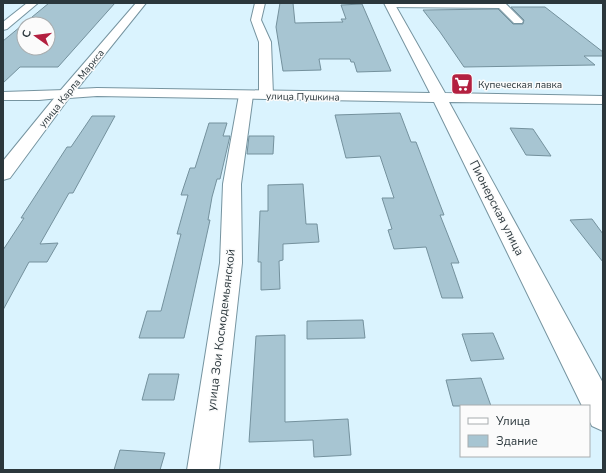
<svg xmlns="http://www.w3.org/2000/svg" width="606" height="473" font-family="'Nunito Sans',sans-serif">
<style>
.building{fill:#a7c5d2;stroke:#74919d;fill-rule:evenodd}
.lines{fill:none;stroke-linecap:round;stroke-linejoin:round}
.minor-casing{stroke:#7694a0;stroke-width:2}
.tertiary-casing{stroke:#7694a0;stroke-width:2}
.minor{fill:#fff;fill-rule:evenodd}
.tertiary{fill:#fff;fill-rule:evenodd}
.labels{text-anchor:middle;stroke-width:3;stroke-linejoin:round;paint-order:stroke}
.far-poi-label{font-size:10px;fill:#2b373c;stroke:#fbfbfb;text-anchor:start}
.far-street-label{font-size:10px;fill:#2b373c;stroke:#fbfbfb}
.street-label{font-size:12px;fill:#2b373c;stroke:#fbfbfb}
</style>
<rect width="100%" height="100%" fill="#daf3fe"/>
<g class="building">
<path d="M 49,3 L 115,3 L 58,67 L 20,67 L 3,83 L 3,41 ZM 24,24 L 48,24 L 48,48 L 24,48 Z"/>
<path d="M 280,3 L 293,3 L 295,23 L 343,22 L 341,19 L 346,19 L 341,5 L 362,4 L 391,71 L 357,72 L 354,62 L 351,62 L 350,59 L 319,59 L 321,70 L 283,71 L 276,27 Z"/>
<path d="M 511,7 L 545,7 L 603,52 L 603,56 L 584,56 L 595,65 L 464,67 L 440,32 L 423,10 L 498,9 L 513,24 L 523,24 L 524,20 Z"/>
<path d="M 400,113 L 411,142 L 416,142 L 444,215 L 440,215 L 459,263 L 451,263 L 463,298 L 442,298 L 426,247 L 394,249 L 388,230 L 392,229 L 382,198 L 394,198 L 380,156 L 346,158 L 335,115 Z"/>
<path d="M 92,116 L 115,116 L 73,193 L 69,193 L 40,244 L 58,243 L 47,262 L 29,262 L 3,310 L 3,250 L 24,218 L 21,218 L 67,147 L 71,147 Z"/>
<path d="M 209,123 L 227,123 L 223,136 L 230,136 L 220,179 L 217,179 L 212,197 L 208,220 L 210,220 L 184,338 L 139,338 L 147,311 L 161,311 L 181,234 L 177,234 L 188,195 L 181,195 L 190,168 L 195,168 Z"/>
<path d="M 510,128 L 533,129 L 551,156 L 526,155 Z"/>
<path d="M 249,136 L 274,136 L 273,154 L 247,154 Z"/>
<path d="M 303,184 L 306,224 L 317,224 L 319,242 L 283,244 L 283,260 L 279,261 L 280,289 L 261,290 L 261,262 L 258,262 L 260,211 L 268,211 L 268,185 Z"/>
<path d="M 592,219 L 603,234 L 603,262 L 570,220 Z"/>
<path d="M 363,320 L 365,338 L 307,339 L 307,321 Z"/>
<path d="M 493,333 L 504,359 L 471,361 L 462,334 Z"/>
<path d="M 285,335 L 285,422 L 348,419 L 351,455 L 314,457 L 313,440 L 249,442 L 256,336 Z"/>
<path d="M 149,374 L 179,374 L 174,400 L 142,400 Z"/>
<path d="M 481,378 L 491,406 L 453,406 L 446,380 Z"/>
<path d="M 120,450 L 165,453 L 160,470 L 114,470 Z"/>
</g>
<g class="lines">
<g class="minor-casing">
<g id="minor">
<path d="M 27,3 L 38,3 L 7,29 L 3,30 L 3,22 Z"/>
<path d="M 255,3 L 265,3 L 261,20 L 271,42 L 273,95 L 271,98 L 266,99 L 261,98 L 259,95 L 259,42 L 251,20 Z"/>
<path d="M 386,3 L 505,3 L 523,21 L 522,23 L 514,23 L 499,8 L 390,7 L 387,6 Z"/>
<path d="M 65,90 L 70,91 L 72,94 L 70,97 L 39,100 L 3,100 L 3,92 Z"/>
<path d="M 246,91 L 251,92 L 253,95 L 241,184 L 242,263 L 219,470 L 187,470 L 220,263 L 223,184 L 239,95 L 241,92 Z"/>
</g>
</g>
<g class="tertiary-casing">
<path id="tertiary" d="M 136,3 L 146,3 L 77,89 L 97,88 L 430,93 L 384,3 L 394,3 L 445,93 L 603,96 L 603,104 L 449,102 L 603,383 L 603,431 L 592,426 L 589,420 L 589,406 L 582,406 L 434,102 L 97,96 L 69,98 L 10,178 L 3,180 L 3,161 L 60,91 Z"/>
</g>
<use href="#minor" class="minor"/>
<use href="#tertiary" class="tertiary"/>
</g>
<defs>
<g id="supermarket-square" transform="scale(1.15)"><rect x="-9" y="-9" width="18" height="18" rx="4" fill="#b32040" stroke="#fbfbfb"/><path d="M-6-5.5h2.5l.6 2H6L4.5 2H-2.5L-4.4-4H-6ZM-1.5 3.2a1.3 1.3 0 1 0 .1 0ZM3 3.2a1.3 1.3 0 1 0 .1 0Z" fill="#fff"/></g>
</defs>
<g fill-rule="evenodd">
<use href="#supermarket-square" x="462" y="84"/>
</g>
<g class="labels">
<g class="far-poi-label">
<text x="478" y="88">Купеческая лавка</text>
</g>
<g class="far-street-label">
<text transform="translate(71 88) rotate(-51)" y="4">улица Карла Маркса</text>
<text transform="translate(303 96) rotate(1)" y="4">улица Пушкина</text>
</g>
<g class="street-label">
<text transform="translate(497 208) rotate(63)" y="4">Пионерская улица</text>
<text transform="translate(221 330) rotate(-83)" y="4">улица Зои Космодемьянской</text>
</g>
</g>
<rect width="606" height="473" fill="none" stroke="#2b373c" stroke-width="8"/>
<rect x="460" y="405" width="130" height="52" fill="#fbfbfb" stroke="#a8adaf"/>
<rect x="468" y="418" width="20" height="6" fill="#ffffff" stroke="#a8adaf"/>
<text x="496" y="425" font-size="12" fill="#2b373c">Улица</text>
<rect x="468" y="435" width="20" height="12" fill="#a7c5d2" stroke="#a8adaf"/>
<text x="496" y="445" font-size="12" fill="#2b373c">Здание</text>
<g transform="translate(36 36) rotate(284)"><circle r="19" fill="#fbfbfb" stroke="#a8adaf"/>
<path d="M0-3L7 15L0 10L-7 15Z" fill="#b32040"/>
<text y="-6" font-size="11" font-weight="bold" text-anchor="middle" fill="#2b373c">С</text>
</g>
</svg>
